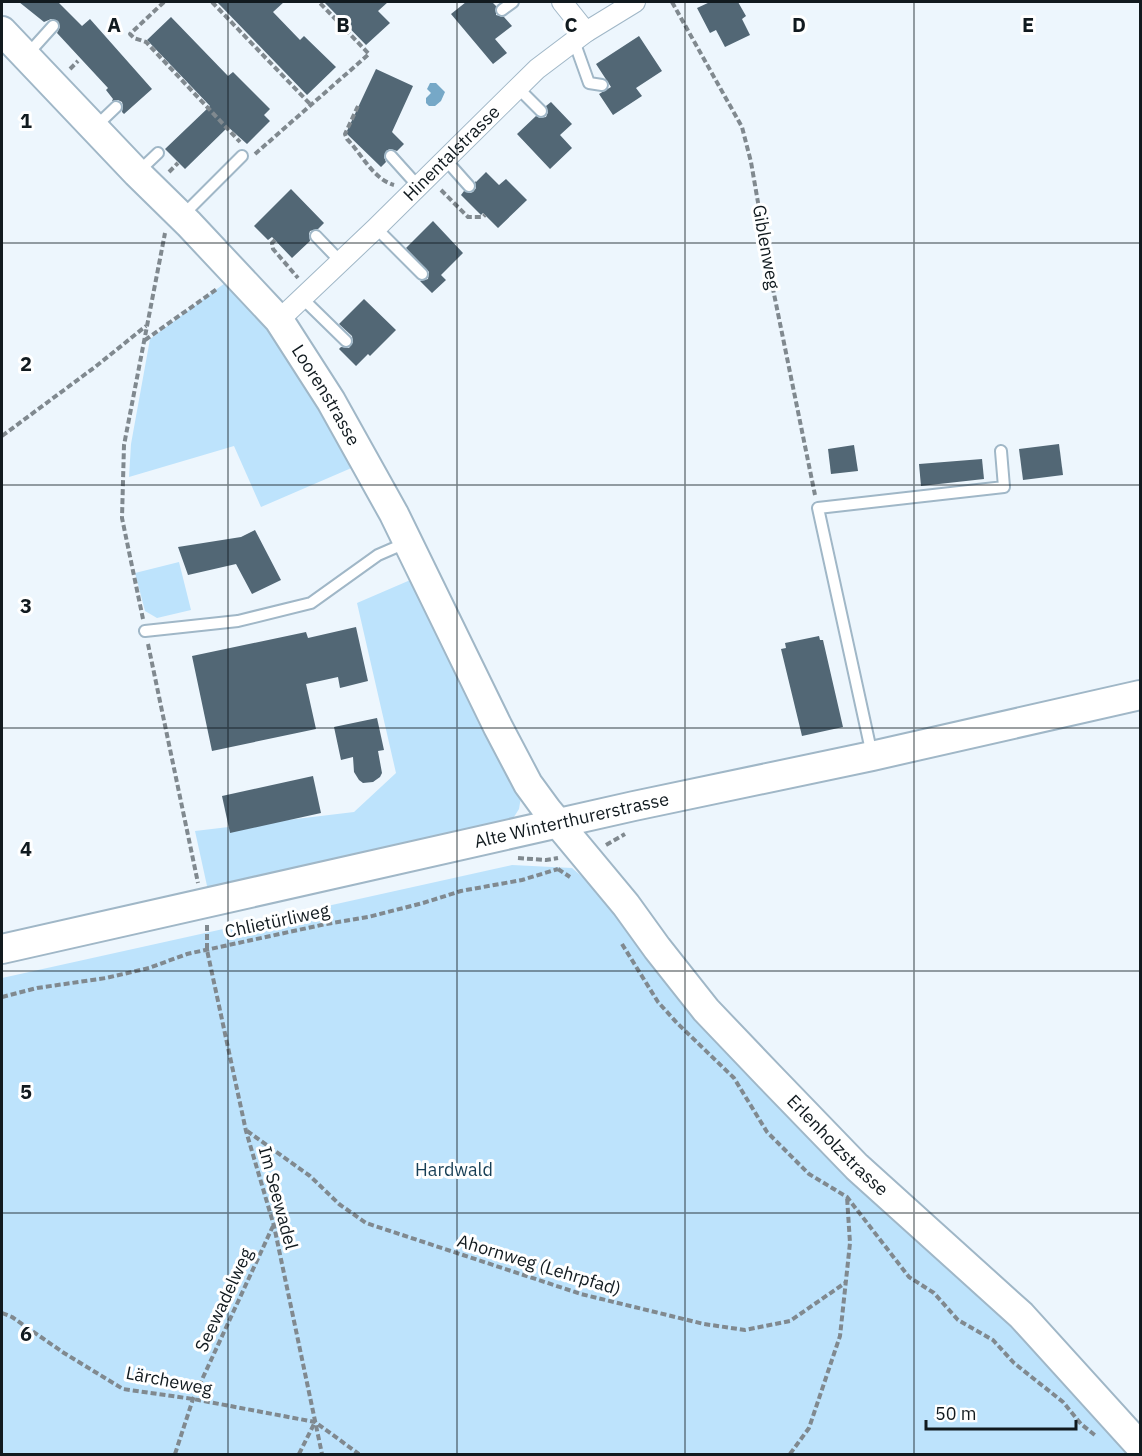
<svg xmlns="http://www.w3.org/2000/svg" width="1142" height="1456" font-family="'IBM Plex Sans',sans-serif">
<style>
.green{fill:#bde3fc}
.water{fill:#76a8c7}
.building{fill:#526775}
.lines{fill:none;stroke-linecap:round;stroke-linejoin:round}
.lane-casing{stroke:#a0b7c7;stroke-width:14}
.street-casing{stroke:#a0b7c7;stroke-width:22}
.secondary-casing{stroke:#a0b7c7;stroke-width:32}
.path{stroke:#80898f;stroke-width:4;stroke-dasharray:6 3;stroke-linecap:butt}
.lane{stroke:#fff;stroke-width:10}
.street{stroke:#fff;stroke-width:20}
.secondary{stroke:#fff;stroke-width:28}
.grid{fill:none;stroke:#111a1f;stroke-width:1.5;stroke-opacity:0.55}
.labels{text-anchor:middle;stroke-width:6;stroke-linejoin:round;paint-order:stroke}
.street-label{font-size:18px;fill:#111a1f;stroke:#fff}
.park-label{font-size:18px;fill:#173f56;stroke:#fff}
.grid-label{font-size:20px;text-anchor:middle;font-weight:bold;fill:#111a1f;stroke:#fff;stroke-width:6;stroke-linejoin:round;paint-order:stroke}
</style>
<rect width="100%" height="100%" fill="#edf6fd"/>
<g class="green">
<path d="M 229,280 L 271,328 L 356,466 L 261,507 L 234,446 L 129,477 L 131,444 L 150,339 Z"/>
<path d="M 179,562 L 191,610 L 157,618 L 145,611 L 135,573 Z"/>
<path d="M 415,578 L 521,797 L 519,809 L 512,820 L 209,895 L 195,831 L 354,812 L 396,773 L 357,603 Z"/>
<path d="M 512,865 L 572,868 L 593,886 L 689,1008 L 1018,1327 L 1135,1454 L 2,1454 L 2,978 Z"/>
</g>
<path class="water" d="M 430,83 L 436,83 L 445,92 L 441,101 L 435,106 L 429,106 L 426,103 L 426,98 L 431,93 L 427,89 Z"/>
<g class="building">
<path d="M 19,2 L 58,2 L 82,26 L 90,19 L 152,89 L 124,114 L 122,112 L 123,106 L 122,102 L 118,100 L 112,101 L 113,99 L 106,90 L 108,88 L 57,33 L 60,27 L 58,21 L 51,19 L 44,22 Z"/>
<path d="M 217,2 L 284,2 L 273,12 L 300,40 L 304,36 L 336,67 L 307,95 Z"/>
<path d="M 324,2 L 388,2 L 378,11 L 390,23 L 366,45 Z"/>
<path d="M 466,2 L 492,2 L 496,6 L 496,15 L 504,17 L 512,26 L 495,39 L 507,53 L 493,64 L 451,14 Z"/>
<path d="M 710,2 L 738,2 L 746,16 L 742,19 L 750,35 L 725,47 L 716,30 L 710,33 L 697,8 Z"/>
<path d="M 171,17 L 228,76 L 233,72 L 270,109 L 264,115 L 270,121 L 247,144 L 228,127 L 185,169 L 165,149 L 210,106 L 147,40 Z"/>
<path d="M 639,36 L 662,71 L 636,88 L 642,96 L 613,115 L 599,94 L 611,87 L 596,64 Z"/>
<path d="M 376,69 L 413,86 L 392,132 L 404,144 L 397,151 L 390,149 L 386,151 L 384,157 L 386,162 L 381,167 L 346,133 Z"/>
<path d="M 551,102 L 572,124 L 560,135 L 572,148 L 550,169 L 517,134 L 536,116 L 540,118 L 546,117 L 548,112 L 546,106 Z"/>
<path d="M 486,172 L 499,185 L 506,179 L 527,200 L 498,228 L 483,213 L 481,215 L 461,195 L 464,191 L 470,193 L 473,192 L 476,188 L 475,181 L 476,182 Z"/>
<path d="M 291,189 L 324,223 L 318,229 L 310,231 L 309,234 L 310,241 L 292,258 L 272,237 L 268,240 L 254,226 Z"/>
<path d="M 433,221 L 463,253 L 441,275 L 446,280 L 432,293 L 420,281 L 428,279 L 429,272 L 406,248 Z"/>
<path d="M 364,299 L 396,330 L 370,356 L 368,354 L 356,366 L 339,349 L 341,347 L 349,348 L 353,342 L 352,336 L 339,324 Z"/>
<path d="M 1059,444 L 1063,475 L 1023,480 L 1019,449 Z"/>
<path d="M 854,445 L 858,471 L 831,474 L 828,449 Z"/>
<path d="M 982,459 L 984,479 L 921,486 L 919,464 Z"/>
<path d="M 255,530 L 281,580 L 252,594 L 236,564 L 188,575 L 178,547 L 241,537 Z"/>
<path d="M 356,627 L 368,681 L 340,688 L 338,677 L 306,684 L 316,729 L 212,751 L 192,656 L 306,632 L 308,638 Z"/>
<path d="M 819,636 L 820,640 L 823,640 L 843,727 L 802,736 L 781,649 L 786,648 L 785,643 Z"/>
<path d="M 377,718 L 384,750 L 378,751 L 382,773 L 380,777 L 373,782 L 363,783 L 359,780 L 354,772 L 353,757 L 341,760 L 334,727 Z"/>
<path d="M 313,776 L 321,813 L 230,833 L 222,796 Z"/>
</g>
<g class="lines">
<g class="lane-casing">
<g id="lane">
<path d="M 502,10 L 513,2"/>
<path d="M 574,41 L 589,83 L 602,85"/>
<path d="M 26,56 L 53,26"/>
<path d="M 517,87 L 541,111"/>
<path d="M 94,128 L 116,107"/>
<path d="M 391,156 L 418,186"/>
<path d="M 445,159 L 469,186"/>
<path d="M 137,173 L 158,153"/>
<path d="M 182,216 L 242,156"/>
<path d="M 376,228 L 422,274"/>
<path d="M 316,236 L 341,262"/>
<path d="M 302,298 L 346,341"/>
<path d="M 145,631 L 238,621 L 311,603 L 378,555 L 408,542"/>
<path d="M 872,755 L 818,508 L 1004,487 L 1001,451"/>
</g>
</g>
<g class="street-casing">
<g id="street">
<path d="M 562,2 L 586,32"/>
<path id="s1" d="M 279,320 L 376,228 L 537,69 L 586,32 L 635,2"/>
</g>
</g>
<g class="secondary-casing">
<g id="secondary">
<path id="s2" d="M 2,31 L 137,173 L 189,224 L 279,320 L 331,401 L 394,514 L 498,727 L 528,784 L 547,810 L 626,905 L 657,948 L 706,1010 L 769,1076 L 857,1167 L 1021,1315 L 1140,1446"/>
<path id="s3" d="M 2,949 L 634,806 L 872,756 L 1140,695"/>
</g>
</g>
<g class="path">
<path d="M 164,2 L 130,34 L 134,38 L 146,42 L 240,142"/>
<path d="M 212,2 L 310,104"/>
<path d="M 672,2 L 742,127 L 751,162 L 773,289 L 815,495"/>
<path d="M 70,69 L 78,61"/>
<path d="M 358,106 L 345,134 L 347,139 C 361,153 373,179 394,185"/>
<path d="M 255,154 L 369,54 L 319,2"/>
<path d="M 169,172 L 178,163"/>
<path d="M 441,190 L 468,217 L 483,217 L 485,215"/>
<path d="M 275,240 L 272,243 L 273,249 L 298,278"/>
<path d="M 145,340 L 217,289"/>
<path d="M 2,436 L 95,367 L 146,326"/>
<path d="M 143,619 L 122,518 L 124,445 L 165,233"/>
<path d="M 148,644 L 198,883"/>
<path d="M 606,845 L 625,834"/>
<path d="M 518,858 L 546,860 L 558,858"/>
<path d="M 558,869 L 570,877"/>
<path d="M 207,925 L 207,950 L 246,1131 L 274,1226 L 322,1454"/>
<path d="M 622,944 L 658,1002 L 677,1023 L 734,1078 L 767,1132 L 809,1174 L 847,1197 L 909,1277 L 934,1293 L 958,1320 L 993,1340 L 1014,1363 L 1063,1402 L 1081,1424 L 1096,1436"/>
<path d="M 2,997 L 37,988 L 106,978 L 149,968 L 187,954 L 326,924 L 368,917 L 423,903 L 461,891 L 522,880 L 558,869"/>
<path d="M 247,1131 L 310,1176 L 339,1204 L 366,1223 L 581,1294 L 704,1324 L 745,1330 L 790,1321 L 845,1283"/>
<path d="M 2,1313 L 12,1317 L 64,1353 L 123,1389 L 193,1399 L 315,1422 L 359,1454"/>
<path d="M 175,1454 L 193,1399 L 273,1226"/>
<path d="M 299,1454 L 315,1422"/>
<path d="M 790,1454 L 809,1428 L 840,1336 L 850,1243 L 847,1197"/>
</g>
<use href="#lane" class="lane"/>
<use href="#street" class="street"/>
<use href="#secondary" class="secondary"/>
</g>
<path class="grid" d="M 228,2 L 228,1454M 457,2 L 457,1454M 685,2 L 685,1454M 914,2 L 914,1454M 2,243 L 1140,243M 2,485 L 1140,485M 2,728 L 1140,728M 2,971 L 1140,971M 2,1213 L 1140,1213"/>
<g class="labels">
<g class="street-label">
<text dy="6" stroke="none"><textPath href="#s1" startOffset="240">Hinentalstrasse</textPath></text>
<text transform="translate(766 247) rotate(80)" y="6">Giblenweg</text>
<text dy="6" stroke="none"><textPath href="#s2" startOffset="489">Loorenstrasse</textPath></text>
<text dy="6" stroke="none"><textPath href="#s3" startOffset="584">Alte Winterthurerstrasse</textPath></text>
<text transform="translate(277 921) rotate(-12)" y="6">Chlietürliweg</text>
<text dy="6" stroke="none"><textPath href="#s2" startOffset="1404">Erlenholzstrasse</textPath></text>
<text transform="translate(278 1198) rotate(75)" y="6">Im Seewadel</text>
<text transform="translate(539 1265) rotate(17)" y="6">Ahornweg (Lehrpfad)</text>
<text transform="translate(224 1300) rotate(-65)" y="6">Seewadelweg</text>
<text transform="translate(169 1381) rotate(11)" y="6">Lärcheweg</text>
</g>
<g class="park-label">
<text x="454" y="1176">Hardwald</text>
</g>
</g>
<g class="grid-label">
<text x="114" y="32">A</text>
<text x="343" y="32">B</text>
<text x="571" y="32">C</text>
<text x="799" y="32">D</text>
<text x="1028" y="32">E</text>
<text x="26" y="128">1</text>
<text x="26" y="371">2</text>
<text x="26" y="613">3</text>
<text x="26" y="856">4</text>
<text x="26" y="1099">5</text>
<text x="26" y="1341">6</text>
</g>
<rect width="1142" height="1456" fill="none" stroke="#111a1f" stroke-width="6"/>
<path d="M926 1420v9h150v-9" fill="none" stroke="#111a1f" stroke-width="3"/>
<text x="935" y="1420" font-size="18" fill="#111a1f" stroke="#ffffff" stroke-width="4.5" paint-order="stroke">50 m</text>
</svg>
